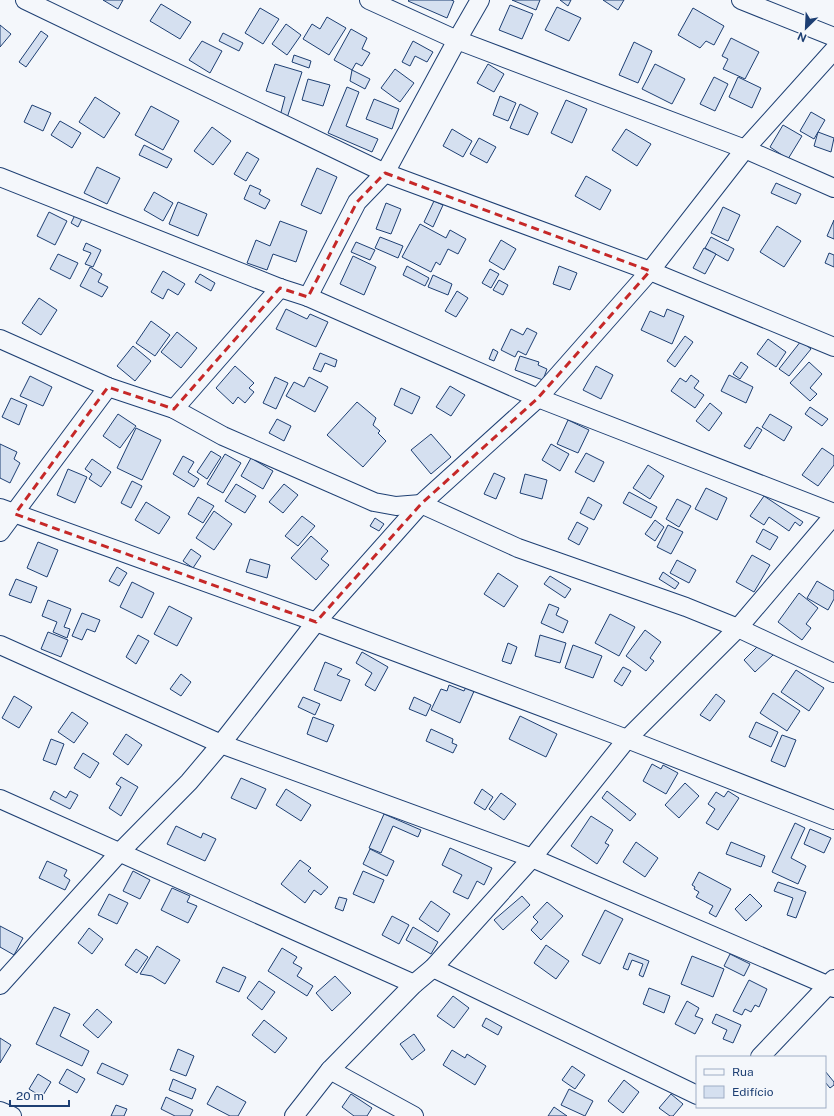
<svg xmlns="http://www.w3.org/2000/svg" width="834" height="1116" font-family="'Public Sans',sans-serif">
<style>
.building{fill:#d5e0f0;stroke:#1d3f73}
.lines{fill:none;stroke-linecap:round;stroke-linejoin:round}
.street-casing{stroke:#1d3f73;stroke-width:20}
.street{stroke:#f4f7fb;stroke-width:18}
.marked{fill:none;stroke:#c62828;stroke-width:3;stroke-dasharray:8 5;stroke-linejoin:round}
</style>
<rect width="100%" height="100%" fill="#f4f7fb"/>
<g class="building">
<path d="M 103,0 L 123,0 L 118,9 Z"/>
<path d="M 409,0 L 451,0 L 454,1 L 447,18 L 408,1 Z"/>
<path d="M 512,0 L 540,0 L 536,10 Z"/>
<path d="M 560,0 L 571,0 L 568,6 Z"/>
<path d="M 603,0 L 624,0 L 618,10 Z"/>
<path d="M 161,4 L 191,22 L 180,39 L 150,21 Z"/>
<path d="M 510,5 L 533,14 L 522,39 L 499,30 Z"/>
<path d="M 557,7 L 581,18 L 569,41 L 545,30 Z"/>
<path d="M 260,8 L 279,19 L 263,44 L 245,33 Z"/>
<path d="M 693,8 L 724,26 L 714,45 L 706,41 L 700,48 L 678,35 Z"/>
<path d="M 327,17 L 346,28 L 329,55 L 303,39 L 312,24 L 320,29 Z"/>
<path d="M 286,24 L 301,35 L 287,55 L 272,44 Z"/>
<path d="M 0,25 L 11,34 L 0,47 Z"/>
<path d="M 351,29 L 367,38 L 362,49 L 370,53 L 362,66 L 356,63 L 352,70 L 334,60 Z"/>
<path d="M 41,31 L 48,36 L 26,67 L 19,62 Z"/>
<path d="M 223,33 L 243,43 L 239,51 L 219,41 Z"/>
<path d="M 731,38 L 759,52 L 745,79 L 723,69 L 728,59 L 722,56 Z"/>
<path d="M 202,41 L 222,51 L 210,73 L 189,60 Z"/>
<path d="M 413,41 L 433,52 L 427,62 L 415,56 L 410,66 L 402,62 Z"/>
<path d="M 634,42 L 652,51 L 638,83 L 619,75 Z"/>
<path d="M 294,55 L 311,61 L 309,68 L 292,62 Z"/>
<path d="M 275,64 L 302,72 L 287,118 L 280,116 L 285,97 L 266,91 Z"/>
<path d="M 488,64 L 504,74 L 494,92 L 477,83 Z"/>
<path d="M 655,64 L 685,79 L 672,104 L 642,89 Z"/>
<path d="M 395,69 L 414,83 L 400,102 L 381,88 Z"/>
<path d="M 352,70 L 370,79 L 365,89 L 350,81 Z"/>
<path d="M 714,77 L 728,84 L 715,111 L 700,104 Z"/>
<path d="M 738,77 L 761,88 L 752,108 L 729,97 Z"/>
<path d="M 308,79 L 330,85 L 323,106 L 302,100 Z"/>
<path d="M 347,87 L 359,92 L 346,126 L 378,139 L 372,152 L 328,133 Z"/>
<path d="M 500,96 L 516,103 L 508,121 L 493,115 Z"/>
<path d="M 95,97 L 120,113 L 104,138 L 79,122 Z"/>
<path d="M 374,99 L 399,109 L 392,129 L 366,119 Z"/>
<path d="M 566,100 L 587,109 L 572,143 L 551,133 Z"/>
<path d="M 520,104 L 538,113 L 528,135 L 510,128 Z"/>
<path d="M 32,105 L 51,113 L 43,131 L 24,122 Z"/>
<path d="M 151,106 L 179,121 L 163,150 L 135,135 Z"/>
<path d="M 811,112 L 825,120 L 814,139 L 800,131 Z"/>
<path d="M 60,121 L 81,133 L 72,148 L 51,135 Z"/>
<path d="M 783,125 L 802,136 L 788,159 L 770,147 Z"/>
<path d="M 212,127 L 231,141 L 213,165 L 194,151 Z"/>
<path d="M 452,129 L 472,141 L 463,157 L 443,146 Z"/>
<path d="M 626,129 L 651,144 L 637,166 L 612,150 Z"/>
<path d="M 818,132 L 834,138 L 831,152 L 814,146 Z"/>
<path d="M 479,138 L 496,147 L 487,163 L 470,154 Z"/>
<path d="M 144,145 L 172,159 L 167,168 L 139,155 Z"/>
<path d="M 247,152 L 259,159 L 246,181 L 234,174 Z"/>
<path d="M 97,167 L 120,178 L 107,204 L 84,193 Z"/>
<path d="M 317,168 L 337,177 L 321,214 L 301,205 Z"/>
<path d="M 586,176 L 611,190 L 600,210 L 575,196 Z"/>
<path d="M 776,183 L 801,194 L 796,204 L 771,193 Z"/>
<path d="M 250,185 L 261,190 L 259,194 L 270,200 L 265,209 L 244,199 Z"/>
<path d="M 154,192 L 173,203 L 163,221 L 144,210 Z"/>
<path d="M 434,201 L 443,205 L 433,227 L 424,222 Z"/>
<path d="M 178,202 L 207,214 L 198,236 L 169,224 Z"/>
<path d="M 386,203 L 401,209 L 391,234 L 376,229 Z"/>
<path d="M 723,207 L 740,215 L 728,241 L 711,233 Z"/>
<path d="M 49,212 L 67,221 L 55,245 L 37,236 Z"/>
<path d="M 75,215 L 82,219 L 78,227 L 71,223 Z"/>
<path d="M 834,220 L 834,239 L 827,236 Z"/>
<path d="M 280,221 L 307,231 L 296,262 L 273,254 L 267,270 L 247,263 L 256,240 L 270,246 Z"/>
<path d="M 420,224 L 446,238 L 450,230 L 466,239 L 458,254 L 448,249 L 440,265 L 436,262 L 431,272 L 402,257 Z"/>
<path d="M 777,226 L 801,241 L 784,267 L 760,252 Z"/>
<path d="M 380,237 L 403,246 L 398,258 L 375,248 Z"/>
<path d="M 711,237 L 734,249 L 728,261 L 705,248 Z"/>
<path d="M 501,240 L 516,249 L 504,270 L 489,261 Z"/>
<path d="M 356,242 L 375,250 L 370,260 L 351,252 Z"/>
<path d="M 86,243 L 101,250 L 93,267 L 85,264 L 91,253 L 83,250 Z"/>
<path d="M 704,248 L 716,254 L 705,274 L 693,268 Z"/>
<path d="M 829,253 L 834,255 L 834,267 L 825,263 Z"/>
<path d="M 58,254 L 78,263 L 70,279 L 50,269 Z"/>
<path d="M 353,256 L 376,267 L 364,295 L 340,284 Z"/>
<path d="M 407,266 L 429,278 L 425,286 L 403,275 Z"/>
<path d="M 559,266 L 577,273 L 570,290 L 553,284 Z"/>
<path d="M 90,267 L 102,274 L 98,282 L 108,287 L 102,297 L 80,286 Z"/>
<path d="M 490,269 L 499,274 L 491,288 L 482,283 Z"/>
<path d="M 163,271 L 185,284 L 178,295 L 168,289 L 163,299 L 151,292 Z"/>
<path d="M 200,274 L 215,283 L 211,291 L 195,282 Z"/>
<path d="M 433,275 L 452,284 L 448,295 L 428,287 Z"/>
<path d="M 499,280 L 508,285 L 503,295 L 493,290 Z"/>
<path d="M 457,291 L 468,298 L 456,317 L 445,311 Z"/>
<path d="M 39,298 L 57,310 L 41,335 L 22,323 Z"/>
<path d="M 286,309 L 307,319 L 310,314 L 328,322 L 316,347 L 276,329 Z"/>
<path d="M 667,309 L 684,316 L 672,344 L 641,330 L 650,311 L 664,317 Z"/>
<path d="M 151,321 L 170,335 L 155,356 L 136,343 Z"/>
<path d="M 527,328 L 537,333 L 526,355 L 518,351 L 515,357 L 501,350 L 511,329 L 523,335 Z"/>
<path d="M 177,332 L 197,348 L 181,368 L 161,352 Z"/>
<path d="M 685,336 L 693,342 L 675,367 L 667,361 Z"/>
<path d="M 768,339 L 786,352 L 776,367 L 757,354 Z"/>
<path d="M 801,341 L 811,349 L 789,376 L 779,369 Z"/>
<path d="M 133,346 L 151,361 L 135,381 L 117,366 Z"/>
<path d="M 493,349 L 498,352 L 494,361 L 489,359 Z"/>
<path d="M 320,353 L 337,360 L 335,367 L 325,363 L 321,372 L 313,369 Z"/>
<path d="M 520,356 L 539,362 L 538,365 L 547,369 L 543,380 L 515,370 Z"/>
<path d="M 741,362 L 748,367 L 740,379 L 733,374 Z"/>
<path d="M 809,362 L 822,374 L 810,388 L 817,394 L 810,401 L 790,383 Z"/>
<path d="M 235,366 L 254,383 L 249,388 L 254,392 L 245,403 L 238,397 L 233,404 L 216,388 Z"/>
<path d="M 596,366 L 613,375 L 601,399 L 583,390 Z"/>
<path d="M 691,375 L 699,381 L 694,388 L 704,395 L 695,408 L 671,391 L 680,378 L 686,382 Z"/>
<path d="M 729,375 L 753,387 L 746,403 L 721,391 Z"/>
<path d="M 30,376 L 52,387 L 43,406 L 20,396 Z"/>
<path d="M 275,377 L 288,383 L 276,409 L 263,403 Z"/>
<path d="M 309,377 L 328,387 L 315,412 L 286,396 L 294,382 L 304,387 Z"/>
<path d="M 450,386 L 465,395 L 451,416 L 436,407 Z"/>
<path d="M 401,388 L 420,397 L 412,414 L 394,405 Z"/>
<path d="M 11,398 L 27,405 L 19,425 L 2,417 Z"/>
<path d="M 357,402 L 376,418 L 373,425 L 380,431 L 378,433 L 386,441 L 363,467 L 327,435 Z"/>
<path d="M 710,403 L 722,413 L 709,431 L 696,421 Z"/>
<path d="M 810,407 L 828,419 L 822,426 L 805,414 Z"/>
<path d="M 118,414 L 136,426 L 120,448 L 103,436 Z"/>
<path d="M 770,414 L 792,427 L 784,441 L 762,427 Z"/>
<path d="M 277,419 L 291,426 L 284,441 L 269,433 Z"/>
<path d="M 568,420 L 589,430 L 578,453 L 557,444 Z"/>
<path d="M 757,427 L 762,430 L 750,449 L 744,446 Z"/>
<path d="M 136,428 L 161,440 L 142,480 L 117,468 Z"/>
<path d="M 431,434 L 451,457 L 431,474 L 411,450 Z"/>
<path d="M 0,444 L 17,452 L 14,459 L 20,463 L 10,483 L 0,478 Z"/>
<path d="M 551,444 L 569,454 L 560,471 L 542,460 Z"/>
<path d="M 822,448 L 834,456 L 834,465 L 818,486 L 802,475 Z"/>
<path d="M 211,451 L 221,457 L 207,479 L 197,472 Z"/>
<path d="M 586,453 L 604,462 L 594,482 L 575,472 Z"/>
<path d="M 225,454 L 241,463 L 223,493 L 207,484 Z"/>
<path d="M 183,456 L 194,462 L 188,472 L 199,479 L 194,487 L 173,474 Z"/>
<path d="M 251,458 L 273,471 L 263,489 L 241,476 Z"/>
<path d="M 92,459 L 111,472 L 101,487 L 89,479 L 92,474 L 85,469 Z"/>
<path d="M 648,465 L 664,476 L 650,499 L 633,488 Z"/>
<path d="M 68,469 L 87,477 L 75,503 L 57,495 Z"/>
<path d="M 494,473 L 505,478 L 496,499 L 484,494 Z"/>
<path d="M 525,474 L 547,480 L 542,499 L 520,493 Z"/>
<path d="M 132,481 L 142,486 L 131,508 L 121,503 Z"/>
<path d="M 236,484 L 256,496 L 245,513 L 225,501 Z"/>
<path d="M 284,484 L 298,495 L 283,513 L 269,502 Z"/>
<path d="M 706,488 L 727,498 L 717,520 L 695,509 Z"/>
<path d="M 629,492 L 657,507 L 651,518 L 623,503 Z"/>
<path d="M 764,496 L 803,522 L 800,526 L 795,522 L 789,531 L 769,517 L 764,525 L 750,516 Z"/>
<path d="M 198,497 L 214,506 L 203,523 L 188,514 Z"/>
<path d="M 588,497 L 602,505 L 594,520 L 580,513 Z"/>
<path d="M 677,499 L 691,506 L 679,527 L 666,519 Z"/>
<path d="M 146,502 L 170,517 L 159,534 L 135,520 Z"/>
<path d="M 214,511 L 232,524 L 214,550 L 196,538 Z"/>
<path d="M 302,516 L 315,526 L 298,546 L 285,536 Z"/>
<path d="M 375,518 L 384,524 L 379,531 L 370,526 Z"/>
<path d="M 655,520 L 664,527 L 655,541 L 645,534 Z"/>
<path d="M 577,522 L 588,528 L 579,545 L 568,539 Z"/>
<path d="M 668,525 L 683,532 L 671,554 L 657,547 Z"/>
<path d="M 763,529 L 778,537 L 770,550 L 756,542 Z"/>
<path d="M 311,536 L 328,551 L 321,559 L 329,565 L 316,580 L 291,558 Z"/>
<path d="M 38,542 L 58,550 L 47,577 L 27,568 Z"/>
<path d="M 191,549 L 201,556 L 193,568 L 183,561 Z"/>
<path d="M 752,555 L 770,565 L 754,592 L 736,582 Z"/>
<path d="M 250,559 L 270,565 L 267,578 L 246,572 Z"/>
<path d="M 677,560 L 696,570 L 689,583 L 670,573 Z"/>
<path d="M 117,567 L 127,573 L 119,586 L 109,581 Z"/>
<path d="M 663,572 L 679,583 L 675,589 L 659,579 Z"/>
<path d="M 498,573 L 518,586 L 504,607 L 484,594 Z"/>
<path d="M 550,576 L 571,589 L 565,598 L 544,584 Z"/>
<path d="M 16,579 L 37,587 L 31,603 L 9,595 Z"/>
<path d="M 817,581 L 834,591 L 834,599 L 828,610 L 807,598 Z"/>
<path d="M 132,582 L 154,593 L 142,618 L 120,607 Z"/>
<path d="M 799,593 L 818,608 L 806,624 L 811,628 L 802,640 L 778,622 Z"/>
<path d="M 48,600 L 71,609 L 64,627 L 70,629 L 67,638 L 53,632 L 57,622 L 42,616 Z"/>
<path d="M 549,604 L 559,608 L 556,615 L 568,621 L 563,633 L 541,623 Z"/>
<path d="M 169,606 L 192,618 L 177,646 L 154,634 Z"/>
<path d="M 82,613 L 100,620 L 95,632 L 87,629 L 82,640 L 72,636 Z"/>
<path d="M 610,614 L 635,627 L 619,656 L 595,643 Z"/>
<path d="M 645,630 L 661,642 L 650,658 L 654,661 L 646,671 L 626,656 Z"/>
<path d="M 48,632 L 68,640 L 61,657 L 41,649 Z"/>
<path d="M 138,635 L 149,641 L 136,664 L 126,657 Z"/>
<path d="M 540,635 L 566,643 L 560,663 L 535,656 Z"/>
<path d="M 508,643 L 517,647 L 511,664 L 502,661 Z"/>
<path d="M 761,643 L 773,655 L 755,672 L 744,660 Z"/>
<path d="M 573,645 L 602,656 L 593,678 L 565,668 Z"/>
<path d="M 362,652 L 388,667 L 375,691 L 365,685 L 372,673 L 356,663 Z"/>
<path d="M 325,662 L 342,669 L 337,675 L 350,680 L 341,701 L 314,690 Z"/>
<path d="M 623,667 L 631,671 L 622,686 L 614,681 Z"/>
<path d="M 796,670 L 824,688 L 809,711 L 781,692 Z"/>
<path d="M 181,674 L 191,682 L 181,696 L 170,689 Z"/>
<path d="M 449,685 L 464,691 L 467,685 L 475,689 L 460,723 L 431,710 L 441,689 L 447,691 Z"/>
<path d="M 773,693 L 800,711 L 787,731 L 760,713 Z"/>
<path d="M 716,694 L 725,701 L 710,721 L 700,715 Z"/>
<path d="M 14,696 L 32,707 L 19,728 L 2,718 Z"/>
<path d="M 303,697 L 320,704 L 315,715 L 298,707 Z"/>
<path d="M 414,697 L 431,705 L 426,716 L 409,709 Z"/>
<path d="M 72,712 L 88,723 L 74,743 L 58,732 Z"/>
<path d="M 520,716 L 557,734 L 546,757 L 509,739 Z"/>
<path d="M 313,717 L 334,725 L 327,742 L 307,734 Z"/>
<path d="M 756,722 L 778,732 L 771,747 L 749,737 Z"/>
<path d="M 431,729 L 453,739 L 452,743 L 457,745 L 453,753 L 426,741 Z"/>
<path d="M 126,734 L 142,745 L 128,765 L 113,754 Z"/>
<path d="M 782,735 L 796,740 L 785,767 L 771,761 Z"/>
<path d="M 51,739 L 64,744 L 56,765 L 43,760 Z"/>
<path d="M 83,753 L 99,763 L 90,778 L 74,768 Z"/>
<path d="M 652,764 L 661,769 L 663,765 L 678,773 L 666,794 L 643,781 Z"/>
<path d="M 121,777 L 138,787 L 121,816 L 109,808 L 121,787 L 116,784 Z"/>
<path d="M 241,778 L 266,789 L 256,809 L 231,798 Z"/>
<path d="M 685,783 L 699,796 L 679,818 L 665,805 Z"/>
<path d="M 286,789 L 311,805 L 301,821 L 276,805 Z"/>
<path d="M 482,789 L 493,797 L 485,810 L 474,803 Z"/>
<path d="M 54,791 L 66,798 L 70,791 L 78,795 L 70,809 L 50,799 Z"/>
<path d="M 607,791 L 636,814 L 630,821 L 602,798 Z"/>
<path d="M 728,791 L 739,798 L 718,830 L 706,823 L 715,809 L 708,804 L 716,792 L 724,797 Z"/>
<path d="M 501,793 L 516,804 L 504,820 L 489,809 Z"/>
<path d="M 384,814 L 421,830 L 418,837 L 393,826 L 381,853 L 369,848 Z"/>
<path d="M 591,816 L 613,830 L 605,843 L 609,845 L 597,864 L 571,846 Z"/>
<path d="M 795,823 L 805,828 L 791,858 L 806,866 L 798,884 L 772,872 Z"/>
<path d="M 176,826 L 201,838 L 203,833 L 216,839 L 205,861 L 167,844 Z"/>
<path d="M 810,829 L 831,838 L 824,853 L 804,844 Z"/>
<path d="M 636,842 L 658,858 L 645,877 L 623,862 Z"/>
<path d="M 731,842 L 765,856 L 761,867 L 726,854 Z"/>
<path d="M 450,848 L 492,868 L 484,885 L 477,881 L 468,899 L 453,892 L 462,875 L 442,865 Z"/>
<path d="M 370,849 L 394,861 L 387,876 L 363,864 Z"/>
<path d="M 300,860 L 311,868 L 308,871 L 328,887 L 321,895 L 314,890 L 305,903 L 281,884 Z"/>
<path d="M 47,861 L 67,870 L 64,876 L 70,880 L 65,890 L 39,878 Z"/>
<path d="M 133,871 L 150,880 L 140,899 L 123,891 Z"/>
<path d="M 363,871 L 384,880 L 374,903 L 353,894 Z"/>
<path d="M 699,872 L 731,889 L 716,917 L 709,913 L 713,906 L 696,897 L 699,892 L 694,889 L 695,887 L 692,885 Z"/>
<path d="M 778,882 L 806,892 L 796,918 L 787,915 L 793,898 L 774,891 Z"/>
<path d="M 172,888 L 190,896 L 187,902 L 197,906 L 188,923 L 161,910 Z"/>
<path d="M 109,894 L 128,903 L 117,924 L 98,915 Z"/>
<path d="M 750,894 L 762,906 L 746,921 L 735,909 Z"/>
<path d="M 522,896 L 530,905 L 503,930 L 494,920 Z"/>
<path d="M 339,897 L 347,899 L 343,911 L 335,908 Z"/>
<path d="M 431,901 L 450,914 L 438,932 L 419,919 Z"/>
<path d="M 547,902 L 563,916 L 541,940 L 531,930 L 538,922 L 533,917 Z"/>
<path d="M 605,910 L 623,919 L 600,964 L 582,955 Z"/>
<path d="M 392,916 L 409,925 L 399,944 L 382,935 Z"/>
<path d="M 0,926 L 23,938 L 14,955 L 0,947 Z"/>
<path d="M 413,927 L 438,942 L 431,954 L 406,940 Z"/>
<path d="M 89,928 L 103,939 L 92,954 L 78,943 Z"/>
<path d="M 546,945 L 569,961 L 556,979 L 534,963 Z"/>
<path d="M 157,946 L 180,960 L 165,984 L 152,976 L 140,974 Z"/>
<path d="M 282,948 L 297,957 L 293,963 L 302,968 L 297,976 L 313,986 L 307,996 L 268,971 Z"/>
<path d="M 136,949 L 148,957 L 137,973 L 125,965 Z"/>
<path d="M 629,953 L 649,961 L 643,977 L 639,975 L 643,964 L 632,960 L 628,970 L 623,968 Z"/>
<path d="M 730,954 L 750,964 L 744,976 L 724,966 Z"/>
<path d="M 692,956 L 724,969 L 713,997 L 681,984 Z"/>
<path d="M 223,967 L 246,977 L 239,992 L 216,982 Z"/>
<path d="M 335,976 L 351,993 L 332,1011 L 316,993 Z"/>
<path d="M 749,980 L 767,989 L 759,1007 L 755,1005 L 751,1012 L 745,1009 L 742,1015 L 733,1011 Z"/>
<path d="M 259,981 L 275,992 L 262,1010 L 247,998 Z"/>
<path d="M 649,988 L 670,996 L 664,1013 L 643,1004 Z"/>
<path d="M 453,996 L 469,1008 L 454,1028 L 437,1016 Z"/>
<path d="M 687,1001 L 699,1008 L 695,1016 L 703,1019 L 695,1034 L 675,1024 Z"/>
<path d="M 54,1007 L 70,1014 L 60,1036 L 89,1051 L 82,1066 L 36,1044 Z"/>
<path d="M 97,1009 L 112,1022 L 98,1038 L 83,1025 Z"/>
<path d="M 716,1014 L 741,1025 L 733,1043 L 723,1039 L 727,1030 L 712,1023 Z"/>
<path d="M 486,1018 L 502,1027 L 498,1035 L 482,1026 Z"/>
<path d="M 264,1020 L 287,1038 L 275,1053 L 252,1035 Z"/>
<path d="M 414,1034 L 425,1050 L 412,1060 L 400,1044 Z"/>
<path d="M 0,1038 L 11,1045 L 0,1063 Z"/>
<path d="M 178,1049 L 194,1056 L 186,1076 L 170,1070 Z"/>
<path d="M 452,1050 L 465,1058 L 467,1054 L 486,1066 L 475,1085 L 443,1065 Z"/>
<path d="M 102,1063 L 128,1075 L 123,1085 L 97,1073 Z"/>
<path d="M 572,1066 L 585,1075 L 575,1089 L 562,1080 Z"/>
<path d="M 67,1069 L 85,1079 L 77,1093 L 59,1083 Z"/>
<path d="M 825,1071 L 834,1082 L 834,1085 L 830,1088 L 825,1082 Z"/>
<path d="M 38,1074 L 51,1082 L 42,1097 L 29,1089 Z"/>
<path d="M 173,1079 L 196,1089 L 192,1099 L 169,1090 Z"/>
<path d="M 624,1080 L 639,1092 L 623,1113 L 608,1101 Z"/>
<path d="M 217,1086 L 246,1102 L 238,1116 L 230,1116 L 207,1104 Z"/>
<path d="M 569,1089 L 593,1101 L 585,1116 L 561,1105 Z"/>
<path d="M 351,1094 L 372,1108 L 367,1116 L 354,1116 L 342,1107 Z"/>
<path d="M 671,1094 L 683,1104 L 673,1116 L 670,1116 L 659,1108 Z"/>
<path d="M 166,1097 L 193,1110 L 190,1116 L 175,1116 L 161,1109 Z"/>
<path d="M 116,1105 L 127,1109 L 124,1116 L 111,1116 Z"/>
<path d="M 554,1107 L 567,1116 L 548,1116 Z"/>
</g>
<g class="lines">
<g class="street-casing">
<g id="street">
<path d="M 25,0 L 385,173 L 650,271 L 834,347"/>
<path d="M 369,0 L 457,40 L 745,149 L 834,188"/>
<path d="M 741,0 L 834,37"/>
<path d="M 0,177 L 280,288 L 308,297 L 538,398 L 834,513"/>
<path d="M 308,297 L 357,202 L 385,173 L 457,40 L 480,0"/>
<path d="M 0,339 L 108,387 L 174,409 L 223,436 L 374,502 L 396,506 L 421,504 L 518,548 L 686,607 L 738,628 L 834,673"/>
<path d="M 174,409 L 280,288"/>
<path d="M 0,508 L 316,622 L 627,739 L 834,820"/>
<path d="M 0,532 L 108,387"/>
<path d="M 0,645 L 221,744 L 532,858 L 834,988"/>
<path d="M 0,799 L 414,984"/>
<path d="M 433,968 L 697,1095"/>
<path d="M 0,985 L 119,853 L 189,782 L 221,744 L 316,622 L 421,504 L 538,398 L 650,271 L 745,149 L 834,50"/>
<path d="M 760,1057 L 834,979"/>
<path d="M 330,1070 L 414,1116"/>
<path d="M 0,1111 L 12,1116"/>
<path d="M 294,1116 L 330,1070 L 414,984 L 433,968 L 532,858 L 627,739 L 738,628 L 834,515"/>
</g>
</g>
<use href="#street" class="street"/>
</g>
<path class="marked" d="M 385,173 L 650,271 L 538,398 L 421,504 L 316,622 L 15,514 L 108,387 L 174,409 L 280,288 L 308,297 L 357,202 Z"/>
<rect x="696" y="1056" width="130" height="52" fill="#f4f7fb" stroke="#9eadc5"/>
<rect x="704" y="1069" width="20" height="6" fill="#f4f7fb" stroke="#9eadc5"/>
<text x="732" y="1076" font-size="12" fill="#1d3f73">Rua</text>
<rect x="704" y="1086" width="20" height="12" fill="#d5e0f0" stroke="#9eadc5"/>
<text x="732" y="1096" font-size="12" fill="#1d3f73">Edifício</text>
<g transform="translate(806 28) rotate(204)" stroke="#f4f7fb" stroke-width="3" paint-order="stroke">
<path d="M0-3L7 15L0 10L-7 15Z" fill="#1d3f73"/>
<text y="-6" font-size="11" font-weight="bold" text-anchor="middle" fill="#1d3f73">N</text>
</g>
<path d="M10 1100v6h59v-6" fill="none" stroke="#1d3f73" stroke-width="2"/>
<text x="16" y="1100" font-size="12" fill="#1d3f73" stroke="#f4f7fb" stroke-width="3" paint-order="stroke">20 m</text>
</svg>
